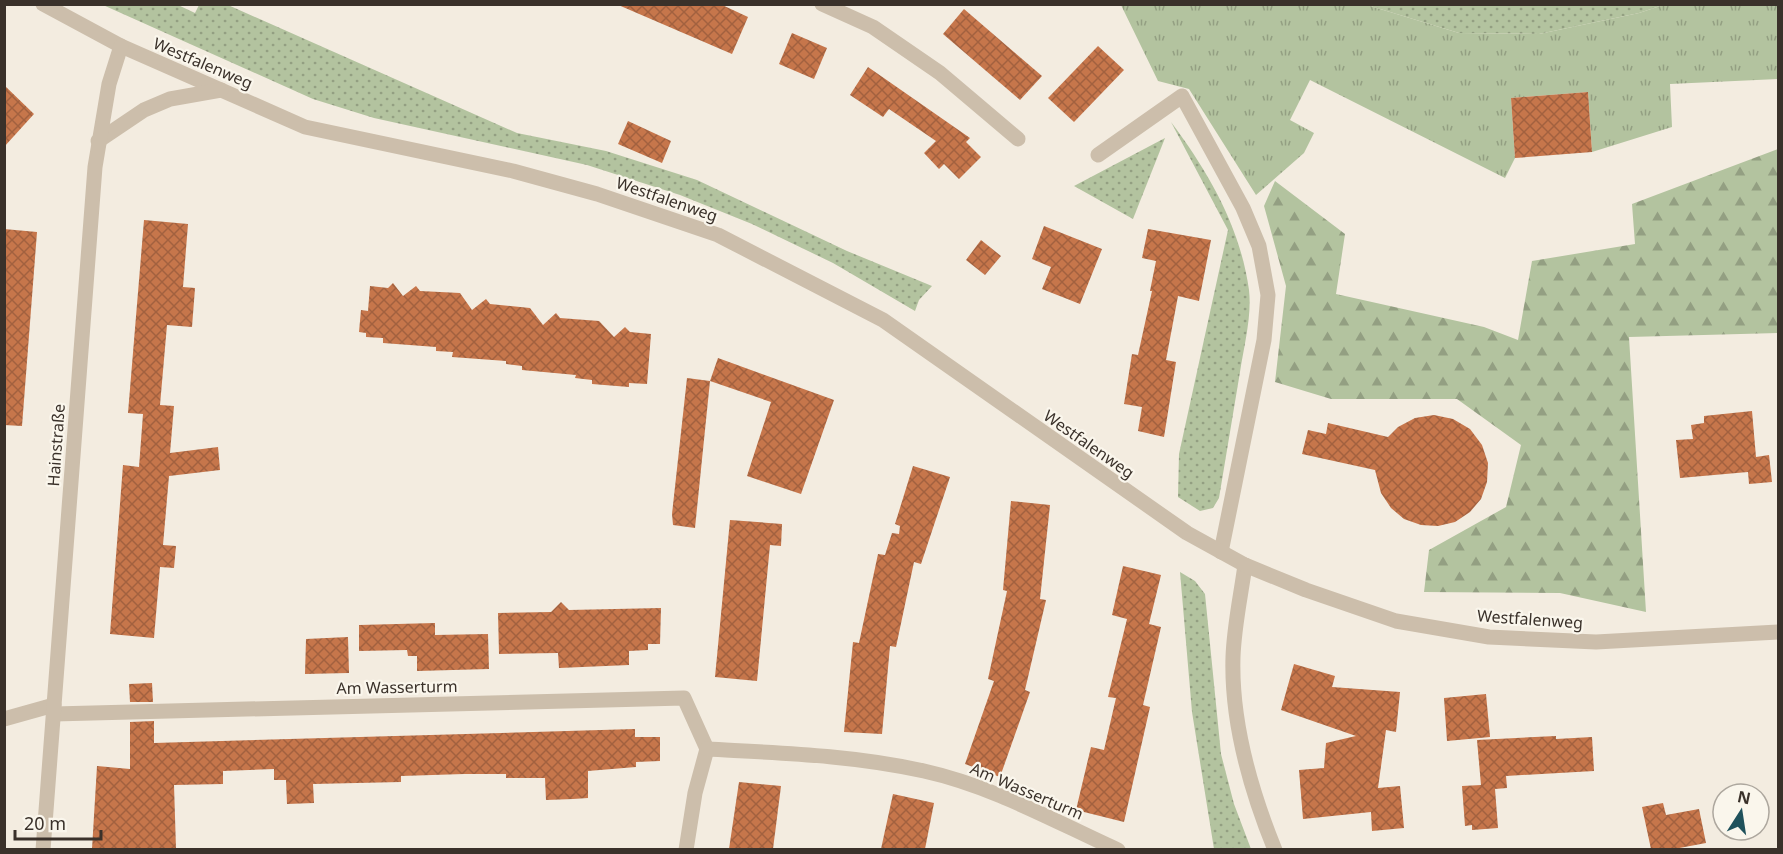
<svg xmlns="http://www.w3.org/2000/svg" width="1783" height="854" font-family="'Noto Sans',sans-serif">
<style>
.grass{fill:url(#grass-dots)}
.forest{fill:url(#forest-firs)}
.park{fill:url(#park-tufts)}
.building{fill:url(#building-cross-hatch)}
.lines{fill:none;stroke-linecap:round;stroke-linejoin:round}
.minor{stroke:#ccbeab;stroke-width:15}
.tertiary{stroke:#ccbeab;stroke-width:15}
.labels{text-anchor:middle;stroke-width:4.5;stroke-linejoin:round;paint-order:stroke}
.street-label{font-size:16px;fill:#3a312a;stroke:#faf6ec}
</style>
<defs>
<pattern id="grass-dots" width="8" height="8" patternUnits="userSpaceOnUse" patternTransform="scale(1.5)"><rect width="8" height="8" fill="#b3c39f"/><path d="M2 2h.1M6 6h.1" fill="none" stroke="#939f82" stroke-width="1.8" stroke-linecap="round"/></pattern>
<pattern id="forest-firs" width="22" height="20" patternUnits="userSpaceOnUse" patternTransform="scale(1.5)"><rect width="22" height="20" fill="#b3c39f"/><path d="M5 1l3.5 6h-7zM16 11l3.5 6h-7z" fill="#939f82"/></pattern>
<pattern id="park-tufts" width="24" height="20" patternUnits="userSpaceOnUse" patternTransform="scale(1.5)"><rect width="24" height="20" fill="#b3c39f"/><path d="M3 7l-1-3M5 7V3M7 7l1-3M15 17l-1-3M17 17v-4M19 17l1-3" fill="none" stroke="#939f82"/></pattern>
<pattern id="building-cross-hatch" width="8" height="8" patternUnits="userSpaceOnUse" patternTransform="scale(1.5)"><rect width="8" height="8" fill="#c6764b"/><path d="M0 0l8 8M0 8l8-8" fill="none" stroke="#a2613f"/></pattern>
</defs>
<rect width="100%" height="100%" fill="#f3ece0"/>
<g class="grass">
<path d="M 103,5 L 178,5 L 195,13 L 199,5 L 228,5 L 517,133 L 606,151 L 697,180 L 847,251 L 932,286 L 919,300 L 915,311 L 833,263 L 752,224 L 680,195 L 587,165 L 374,118 L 313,99 Z"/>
<path d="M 1367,5 L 1663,5 L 1639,13 L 1539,34 L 1459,33 Z"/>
<path d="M 1171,122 C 1209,173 1240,226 1249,290 C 1252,316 1244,346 1240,372 C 1233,414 1226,456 1219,498 L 1213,508 L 1200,511 L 1178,497 L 1179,454 L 1228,230 Z"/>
<path d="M 1165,138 L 1133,219 L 1074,186 Z"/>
<path d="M 1180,572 L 1195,581 L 1205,594 L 1221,754 L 1234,804 L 1251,849 L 1214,849 L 1192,712 Z"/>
</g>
<path class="forest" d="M 1778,149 L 1778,333 L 1629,337 L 1646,612 L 1560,593 L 1424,592 L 1429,550 L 1506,507 L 1521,445 L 1457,399 L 1331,399 L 1275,382 L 1286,286 L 1264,206 L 1275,181 L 1345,234 L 1336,294 L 1484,327 L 1518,340 L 1532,261 L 1635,244 L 1632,204 Z"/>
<path class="park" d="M 1121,5 L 1367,5 L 1459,33 L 1539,34 L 1639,13 L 1663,5 L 1778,5 L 1778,79 L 1670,84 L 1672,127 L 1592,152 L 1588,92 L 1511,98 L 1515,158 L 1505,178 L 1310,80 L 1290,120 L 1314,133 L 1304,153 L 1256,195 L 1189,89 L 1158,81 Z"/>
<g class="building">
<path d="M 616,4 L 720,4 L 748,17 L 732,54 Z"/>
<path d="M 964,9 L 1042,76 L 1020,100 L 943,34 Z"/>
<path d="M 792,33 L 827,48 L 814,79 L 779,64 Z"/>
<path d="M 1098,46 L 1124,70 L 1074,122 L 1048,98 Z"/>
<path d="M 868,67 L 970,138 L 966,142 L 981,157 L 959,179 L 944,164 L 939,169 L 924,153 L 936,141 L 889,109 L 883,117 L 850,95 Z"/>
<path d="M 4,85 L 34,114 L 4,147 Z"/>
<path d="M 1588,92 L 1592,152 L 1515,158 L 1511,98 Z"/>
<path d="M 628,121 L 671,141 L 662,163 L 618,144 Z"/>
<path d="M 144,220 L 188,224 L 183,287 L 195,288 L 192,327 L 167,325 L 160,405 L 174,406 L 170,453 L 218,447 L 220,470 L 169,476 L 163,545 L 176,546 L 174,568 L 160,567 L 154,638 L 110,634 L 123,465 L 139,467 L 143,414 L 128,413 Z"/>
<path d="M 1044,226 L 1102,249 L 1080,304 L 1042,289 L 1051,267 L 1032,259 Z"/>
<path d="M 4,229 L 37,232 L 22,426 L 4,425 Z"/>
<path d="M 1148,229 L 1211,240 L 1199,301 L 1178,296 L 1166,360 L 1176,362 L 1164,437 L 1138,431 L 1142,407 L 1124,404 L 1132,354 L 1138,355 L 1152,291 L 1150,291 L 1156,261 L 1142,258 Z"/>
<path d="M 981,240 L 1001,256 L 985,275 L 966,260 Z"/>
<path d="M 393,283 L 403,296 L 416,286 L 420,291 L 460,293 L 472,310 L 486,299 L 490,304 L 530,308 L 543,325 L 556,313 L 560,318 L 599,321 L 614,337 L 625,327 L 630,332 L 651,334 L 647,384 L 629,383 L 629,387 L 592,384 L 592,380 L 575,378 L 576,375 L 522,370 L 522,366 L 506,364 L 506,361 L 452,357 L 453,352 L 436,351 L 436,347 L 383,343 L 383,338 L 366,337 L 366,333 L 359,332 L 361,310 L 368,311 L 370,286 L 388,288 Z"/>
<path d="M 718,358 L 834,400 L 801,494 L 747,476 L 771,402 L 710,381 Z"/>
<path d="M 687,378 L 710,381 L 695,528 L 673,525 L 672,514 Z"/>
<path d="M 1752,411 L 1756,457 L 1769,455 L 1772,482 L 1749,484 L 1748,472 L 1680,478 L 1676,440 L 1693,439 L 1691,425 L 1704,423 L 1704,416 Z"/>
<path d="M 1434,415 L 1453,419 L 1470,429 L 1482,445 L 1488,463 L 1487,482 L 1481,499 L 1470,512 L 1455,522 L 1438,526 L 1421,525 L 1404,519 L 1391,508 L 1381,493 L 1375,470 L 1302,454 L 1308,430 L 1326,434 L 1328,423 L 1388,437 L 1398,427 L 1415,418 Z"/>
<path d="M 913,466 L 950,477 L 921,564 L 914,562 L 896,647 L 890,646 L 882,734 L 844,732 L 853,642 L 859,643 L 878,554 L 885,555 L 892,533 L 899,534 L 900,526 L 895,524 Z"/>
<path d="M 1011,501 L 1050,505 L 1040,599 L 1046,600 L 1025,690 L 1030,692 L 1000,777 L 965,764 L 994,681 L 988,679 L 1007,591 L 1003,590 Z"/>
<path d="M 730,520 L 782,524 L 781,546 L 770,545 L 757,681 L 715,677 Z"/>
<path d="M 1123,566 L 1161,575 L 1149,624 L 1161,627 L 1143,705 L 1150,707 L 1124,822 L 1076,810 L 1091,747 L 1104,750 L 1116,698 L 1108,697 L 1127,619 L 1112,615 Z"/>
<path d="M 561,602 L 569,610 L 661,608 L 660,644 L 648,644 L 648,650 L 629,651 L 629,665 L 559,668 L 558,653 L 499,654 L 498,613 L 551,612 Z"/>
<path d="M 435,623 L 435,635 L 488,634 L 489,669 L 417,671 L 417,656 L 408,656 L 407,650 L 359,651 L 359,625 Z"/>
<path d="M 348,637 L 349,673 L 305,674 L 306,639 Z"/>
<path d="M 1294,664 L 1335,676 L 1332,687 L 1400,692 L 1396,732 L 1386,730 L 1378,788 L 1400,786 L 1404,828 L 1372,831 L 1371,812 L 1303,819 L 1299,770 L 1324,768 L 1326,743 L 1356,736 L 1281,710 Z"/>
<path d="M 152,683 L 153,702 L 130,702 L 129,684 Z"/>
<path d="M 1486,694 L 1490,737 L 1447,741 L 1444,698 Z"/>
<path d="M 154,721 L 154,743 L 635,729 L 635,737 L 660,737 L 660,761 L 636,762 L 636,767 L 588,771 L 588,798 L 573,799 L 546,800 L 545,778 L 506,778 L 506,774 L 464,774 L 401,776 L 401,782 L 313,784 L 314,803 L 287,804 L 286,780 L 274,780 L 274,769 L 223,771 L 223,784 L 174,785 L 176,849 L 92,849 L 97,766 L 130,769 L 130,722 Z"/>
<path d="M 1556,736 L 1556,739 L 1592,737 L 1594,771 L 1506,776 L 1507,788 L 1495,789 L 1498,828 L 1472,830 L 1472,825 L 1465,826 L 1462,786 L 1481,785 L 1477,740 Z"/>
<path d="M 739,782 L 781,786 L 773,849 L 729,849 Z"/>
<path d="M 893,794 L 934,803 L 925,849 L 881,849 Z"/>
<path d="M 1663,803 L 1666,815 L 1699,809 L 1706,843 L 1674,849 L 1651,849 L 1642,807 Z"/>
</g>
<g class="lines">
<g class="minor">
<path d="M 822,4 L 873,27 L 940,73 L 1018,139"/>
<path d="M 1098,155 L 1182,96 L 1243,208 L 1259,246 L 1268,295 L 1264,340 L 1221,552"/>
<path d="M 1245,565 C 1241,595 1234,626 1233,657 C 1231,721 1251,791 1275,850"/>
<path d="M 54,714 L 684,698 L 707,749 L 695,793 L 686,850"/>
<path d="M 4,719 L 54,705"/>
<path d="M 707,749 C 780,753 853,755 924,771 C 992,786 1054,821 1118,850"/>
</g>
<g class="tertiary">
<path d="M 43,4 L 121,46 L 305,127 L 513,171 L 597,194 L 718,235 L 883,320 L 1187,533 L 1245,565 L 1306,590 L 1396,621 L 1489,637 L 1596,642 L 1778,632"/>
<path d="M 98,141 L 144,110 L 170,99 L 221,90"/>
<path d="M 43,850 L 95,167 L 109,84 L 121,46"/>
</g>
</g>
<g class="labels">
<g class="street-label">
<text transform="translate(203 63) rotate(23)" y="6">Westfalenweg</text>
<text transform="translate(667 199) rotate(19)" y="6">Westfalenweg</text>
<text transform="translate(1089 444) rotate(35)" y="6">Westfalenweg</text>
<text transform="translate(56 445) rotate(-86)" y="6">Hainstraße</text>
<text transform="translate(1530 619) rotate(4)" y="6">Westfalenweg</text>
<text transform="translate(397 687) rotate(-1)" y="6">Am Wasserturm</text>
<text transform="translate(1027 791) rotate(23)" y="6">Am Wasserturm</text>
</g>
</g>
<rect width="1783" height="854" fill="none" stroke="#3a312a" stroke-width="12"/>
<g transform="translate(1741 812) rotate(12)"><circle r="28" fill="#faf6ec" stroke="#ada79e" stroke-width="1.5"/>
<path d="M0-4.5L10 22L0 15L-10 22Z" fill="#1f515b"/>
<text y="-9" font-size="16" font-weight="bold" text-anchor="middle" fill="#3a312a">N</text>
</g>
<path d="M15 830v9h86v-9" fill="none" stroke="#3a312a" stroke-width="3"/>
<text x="24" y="830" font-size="18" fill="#3a312a" stroke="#faf6ec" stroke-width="4.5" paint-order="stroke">20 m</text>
</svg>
